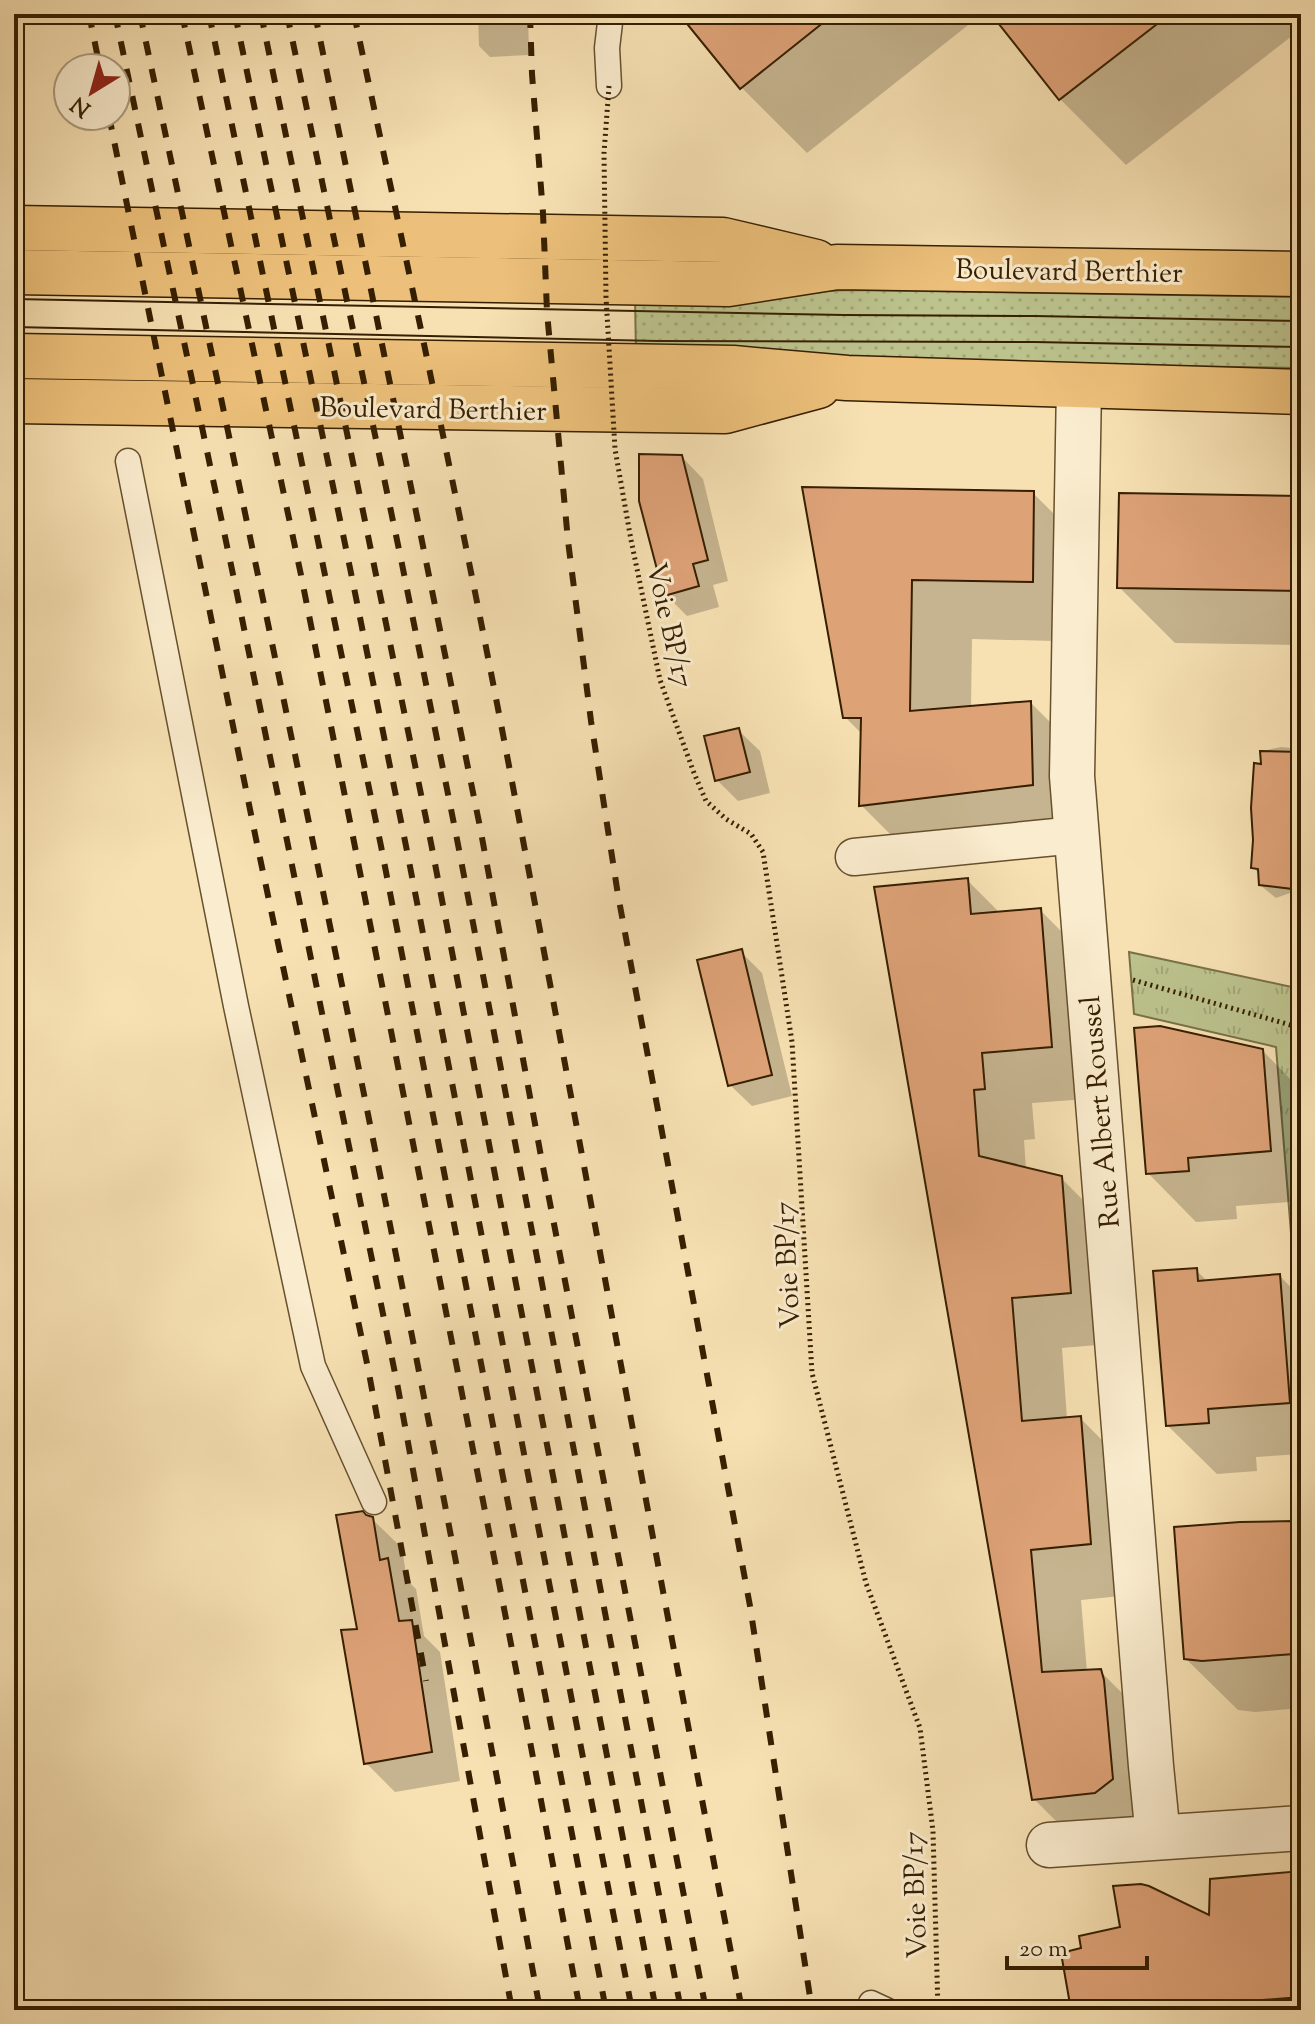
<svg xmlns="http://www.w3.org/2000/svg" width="1315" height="2024" font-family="'Sorts Mill Goudy',serif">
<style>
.grass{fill:url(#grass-dots);stroke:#797146;stroke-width:2}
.park{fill:url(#park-tufts);stroke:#797146;stroke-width:2}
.shadow{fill:#0003}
.building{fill:#dea277;stroke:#361f00;stroke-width:2}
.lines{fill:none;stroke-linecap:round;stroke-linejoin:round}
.service-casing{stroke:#66502d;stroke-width:27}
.pedestrian-casing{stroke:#66502d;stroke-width:39}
.minor-casing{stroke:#66502d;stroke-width:47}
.primary-casing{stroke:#361f00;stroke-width:47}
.path{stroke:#361f00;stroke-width:5;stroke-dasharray:2 4;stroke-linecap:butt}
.service{stroke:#faecce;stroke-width:24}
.pedestrian{stroke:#faecce;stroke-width:36}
.minor{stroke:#faecce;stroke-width:44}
.primary{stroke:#ecc07a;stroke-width:44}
.tram{stroke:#361f00;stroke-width:2}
.rail{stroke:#361f00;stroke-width:6;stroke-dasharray:14 14;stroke-linecap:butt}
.path-bridge{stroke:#361f00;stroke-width:5;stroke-dasharray:2 4;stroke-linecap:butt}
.labels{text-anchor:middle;stroke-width:6;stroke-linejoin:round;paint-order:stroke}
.street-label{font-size:28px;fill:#361f00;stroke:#faecce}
</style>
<defs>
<pattern id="grass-dots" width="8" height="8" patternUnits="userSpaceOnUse" patternTransform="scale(2)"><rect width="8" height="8" fill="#bcc38d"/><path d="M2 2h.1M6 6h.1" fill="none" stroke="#a2a778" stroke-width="1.8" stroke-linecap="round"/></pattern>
<pattern id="park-tufts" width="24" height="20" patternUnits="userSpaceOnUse" patternTransform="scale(2)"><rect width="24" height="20" fill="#bcc38d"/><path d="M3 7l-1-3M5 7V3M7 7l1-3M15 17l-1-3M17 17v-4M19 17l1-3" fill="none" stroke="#a2a778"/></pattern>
</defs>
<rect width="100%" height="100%" fill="#f7e1b3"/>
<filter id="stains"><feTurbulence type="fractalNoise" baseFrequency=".0025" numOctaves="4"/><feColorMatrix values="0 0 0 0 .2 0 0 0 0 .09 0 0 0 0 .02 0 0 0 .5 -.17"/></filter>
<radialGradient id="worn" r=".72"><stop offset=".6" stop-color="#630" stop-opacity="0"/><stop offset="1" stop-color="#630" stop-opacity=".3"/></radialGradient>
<path class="grass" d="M 851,290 L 1301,297 L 1301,368 L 818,361 L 636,355 L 635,297 Z"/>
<path class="park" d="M 1129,952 L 1301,989 L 1301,1357 L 1276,1047 L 1134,1014 Z"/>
<g class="shadow">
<path d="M 478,14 L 528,14 L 529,55 L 490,57 L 479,46 Z"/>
<path d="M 682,14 L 982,14 L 807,153 L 741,87 Z"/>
<path d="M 994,14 L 1301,14 L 1301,29 L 1126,165 L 1060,99 Z"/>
<path d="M 682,457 L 703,479 L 728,581 L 713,585 L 719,607 L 687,616 L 666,595 Z"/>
<path d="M 804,489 L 1033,493 L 1094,554 L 1093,642 L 972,639 L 971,708 L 1031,703 L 1091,763 L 1093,845 L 922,866 L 861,805 L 863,735 L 845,717 Z"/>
<path d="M 1301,499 L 1301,645 L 1175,643 L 1119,587 Z"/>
<path d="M 738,730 L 760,751 L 770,793 L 738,801 L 717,780 Z"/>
<path d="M 1281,747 L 1301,749 L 1301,889 L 1276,898 L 1260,885 L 1260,875 L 1253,867 L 1262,751 Z"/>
<path d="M 967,880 L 1001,914 L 1040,910 L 1091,961 L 1101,1098 L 1032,1103 L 1035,1139 L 1024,1140 L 1026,1170 L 1061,1178 L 1112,1229 L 1121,1343 L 1062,1348 L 1067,1419 L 1080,1418 L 1131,1469 L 1141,1594 L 1081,1600 L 1087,1672 L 1100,1671 L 1151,1722 L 1162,1830 L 1085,1850 L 1034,1799 L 877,888 Z"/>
<path d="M 741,952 L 762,973 L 792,1096 L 752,1106 L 730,1085 Z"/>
<path d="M 1262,1050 L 1301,1090 L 1301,1201 L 1236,1206 L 1237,1219 L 1196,1222 L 1148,1173 Z"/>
<path d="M 1196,1270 L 1208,1282 L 1280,1276 L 1301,1298 L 1301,1454 L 1256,1457 L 1257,1471 L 1217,1474 L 1168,1426 Z"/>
<path d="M 372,1519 L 402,1548 L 407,1580 L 416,1589 L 424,1636 L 440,1652 L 460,1781 L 395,1792 L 366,1763 L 360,1631 Z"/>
<path d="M 1291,1523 L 1301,1533 L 1301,1708 L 1255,1712 L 1238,1710 L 1186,1659 Z"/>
<path d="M 1301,1873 L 1301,2010 L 1073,2010 L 1211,1918 Z"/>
</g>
<g class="building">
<path d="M 679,14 L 834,14 L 740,89 Z"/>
<path d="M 991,14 L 1170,14 L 1059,100 Z"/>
<path d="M 639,454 L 682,455 L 708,560 L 693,564 L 699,586 L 664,596 L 639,501 Z"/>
<path d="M 802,487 L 1034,491 L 1033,582 L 912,580 L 910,711 L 1031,701 L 1033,785 L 859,806 L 861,718 L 843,718 Z"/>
<path d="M 1119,493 L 1301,496 L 1301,591 L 1117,588 Z"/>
<path d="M 739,728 L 750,772 L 715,781 L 704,736 Z"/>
<path d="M 1260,751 L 1301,752 L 1301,890 L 1259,885 L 1258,869 L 1251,868 L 1253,840 L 1251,808 L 1254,763 L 1261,764 Z"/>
<path d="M 968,878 L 971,914 L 1041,908 L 1052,1047 L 982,1053 L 985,1089 L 974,1090 L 979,1156 L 1062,1176 L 1071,1293 L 1012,1298 L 1022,1421 L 1081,1416 L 1091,1544 L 1031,1550 L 1042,1672 L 1101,1669 L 1104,1680 L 1113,1779 L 1095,1793 L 1032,1800 L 874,887 Z"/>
<path d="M 742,949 L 772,1075 L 728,1086 L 697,960 Z"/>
<path d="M 1160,1026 L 1263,1049 L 1271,1151 L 1188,1158 L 1189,1171 L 1146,1174 L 1134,1028 Z"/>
<path d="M 1197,1268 L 1198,1281 L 1280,1274 L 1290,1403 L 1208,1409 L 1209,1423 L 1166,1426 L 1153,1271 Z"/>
<path d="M 363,1511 L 366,1515 L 373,1517 L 380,1560 L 388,1558 L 399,1621 L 412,1620 L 432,1752 L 364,1764 L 341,1630 L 357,1629 L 336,1515 Z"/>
<path d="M 1292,1521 L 1297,1588 L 1294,1654 L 1202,1661 L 1184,1659 L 1174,1527 L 1240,1522 Z"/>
<path d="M 1301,1871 L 1301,1997 L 1185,2006 L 1185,2010 L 1071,2010 L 1061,1953 L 1081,1948 L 1079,1936 L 1120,1927 L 1113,1886 L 1141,1884 L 1149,1886 L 1209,1915 L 1210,1879 Z"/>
</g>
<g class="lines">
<g class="service-casing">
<g id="service">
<path d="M 609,86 L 607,48 L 611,14"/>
<path d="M 128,461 L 236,1006 L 313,1366 L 374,1502"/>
<path d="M 871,2003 L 886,2010"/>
</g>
</g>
<g class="pedestrian-casing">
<path id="pedestrian" d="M 854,857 L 1076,835"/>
</g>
<g class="minor-casing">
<g id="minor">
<path d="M 1079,386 L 1072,776 L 1151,1766 L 1158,1837"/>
<path d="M 1049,1845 L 1301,1828"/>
</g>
</g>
<g class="primary-casing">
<g id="primary">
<path d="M 14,228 L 723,240 L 816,262"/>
<path d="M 14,272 L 728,284 L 837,267 L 1301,274"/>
<path d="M 14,356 L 733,368 L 847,378 L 1301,392"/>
<path d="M 14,401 L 725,411 L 818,386"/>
</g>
</g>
<g class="path">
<path d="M 631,540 L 660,680 L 694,773 L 706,801 L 726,819 L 751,834 L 763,852 L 792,1042 L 812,1373 L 866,1583 L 920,1728 L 933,1831 L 938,2010"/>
<path d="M 1133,980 L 1301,1028"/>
</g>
<use href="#service" class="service"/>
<use href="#pedestrian" class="pedestrian"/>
<use href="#minor" class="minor"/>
<use href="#primary" class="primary"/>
<g class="tram">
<path d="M 14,299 L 844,315 L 1035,316 L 1301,321"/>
<path d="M 14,327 L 658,341 L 1034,342 L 1301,347"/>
</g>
<g class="rail">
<path d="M 89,14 L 100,68"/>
<path d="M 115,14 L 235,584 L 398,1388 L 512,2010"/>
<path d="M 140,14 C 281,678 418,1342 540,2010"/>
<path d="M 182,14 L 301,575 L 356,852 L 529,1736 L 580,2010"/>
<path d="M 209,14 L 381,846 L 606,2010"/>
<path d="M 235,14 L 350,568 L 407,851 L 632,2010"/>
<path d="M 261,14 L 431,843 L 656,2010"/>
<path d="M 287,14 L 402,564 L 456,834 L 681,2010"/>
<path d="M 315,14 L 480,827 L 543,1167 L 706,2010"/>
<path d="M 354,14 C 412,287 471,560 522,835 C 596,1226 667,1619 742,2010"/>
<path d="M 530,14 L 532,74 L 543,213 L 547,312 L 568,541 L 591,721 L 618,895 L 750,1606 L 812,2010"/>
<path d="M 109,116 L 256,839 L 368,1368 L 426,1681"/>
</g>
<path class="path-bridge" d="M 609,86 L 604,153 L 606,297 L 615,449 L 631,540"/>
</g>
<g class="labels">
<g class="street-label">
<text transform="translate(1069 270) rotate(1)" y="10">Boulevard Berthier</text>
<text transform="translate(433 408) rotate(1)" y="10">Boulevard Berthier</text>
<text transform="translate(671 625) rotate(77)" y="10">Voie BP/17</text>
<text transform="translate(1099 1112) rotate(-95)" y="10">Rue Albert Roussel</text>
<text transform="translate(786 1265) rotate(-93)" y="10">Voie BP/17</text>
<text transform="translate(914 1895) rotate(-92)" y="10">Voie BP/17</text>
</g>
</g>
<rect width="1315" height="2024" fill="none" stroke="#f7e1b3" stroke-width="48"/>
<rect x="16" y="16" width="1283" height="1992" fill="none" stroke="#361f00" stroke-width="4"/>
<rect x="24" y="24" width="1267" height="1976" fill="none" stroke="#361f00" stroke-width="2"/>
<g transform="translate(92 92) rotate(217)"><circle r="38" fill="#faecce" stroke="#ac9a7c" stroke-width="2"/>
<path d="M0-6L14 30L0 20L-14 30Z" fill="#8f2418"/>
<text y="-12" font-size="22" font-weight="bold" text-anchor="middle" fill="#361f00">N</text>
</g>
<path d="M1007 1956v12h140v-12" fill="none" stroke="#361f00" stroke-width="4"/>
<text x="1019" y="1956" font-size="24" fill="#361f00" stroke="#faecce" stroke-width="6" paint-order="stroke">20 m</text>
<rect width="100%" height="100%" filter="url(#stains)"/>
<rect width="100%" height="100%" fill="url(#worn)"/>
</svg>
